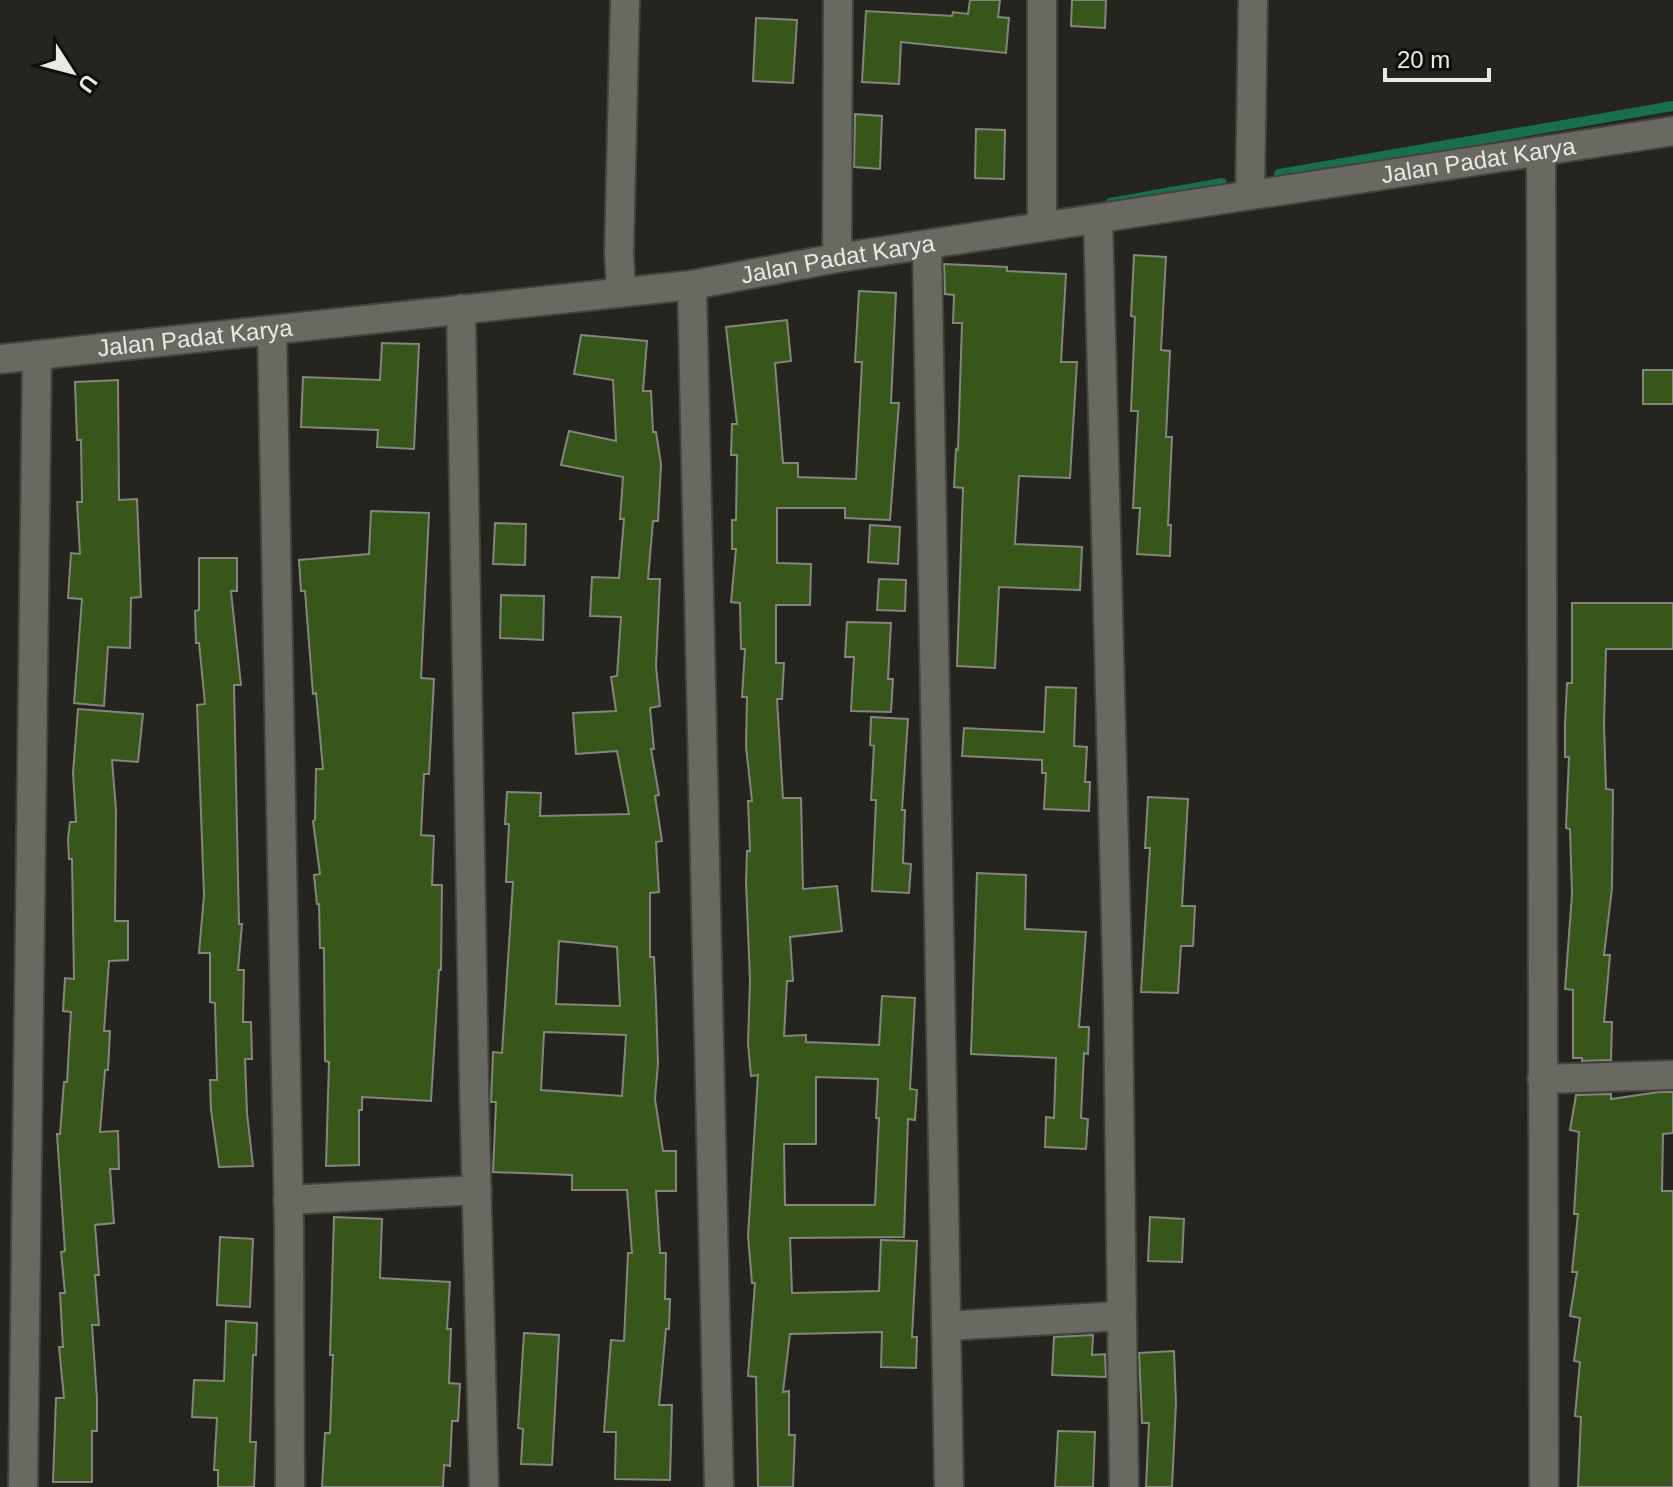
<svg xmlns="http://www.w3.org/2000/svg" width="1673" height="1487" font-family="Arial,sans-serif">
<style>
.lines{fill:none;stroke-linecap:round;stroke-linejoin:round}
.stream{stroke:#196e4d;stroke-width:10}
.building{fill:#385619;stroke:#82867f;stroke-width:2;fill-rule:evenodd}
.street-casing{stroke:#43433d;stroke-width:32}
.street{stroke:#6a6961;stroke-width:28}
.labels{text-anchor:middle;stroke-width:6;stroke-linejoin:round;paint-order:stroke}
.street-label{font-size:24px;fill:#e9e9e4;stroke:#0e0e0b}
</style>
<rect width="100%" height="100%" fill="#25241e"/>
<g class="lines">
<g class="stream">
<path d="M 1279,174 L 1673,106"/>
<path d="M 1110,203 L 1222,183"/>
</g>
</g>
<g class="building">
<path d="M 970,0 L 1000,0 L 998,17 L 1009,18 L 1006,53 L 901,42 L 899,84 L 862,82 L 866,11 L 952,16 L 953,12 L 968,14 Z"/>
<path d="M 1072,0 L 1106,0 L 1105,28 L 1071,26 Z"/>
<path d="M 756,18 L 797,20 L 793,83 L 753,81 Z"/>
<path d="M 855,114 L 882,116 L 880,169 L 854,167 Z"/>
<path d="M 976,129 L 1005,130 L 1004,179 L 975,178 Z"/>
<path d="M 1134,255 L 1166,257 L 1161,350 L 1170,351 L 1166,437 L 1172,437 L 1168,525 L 1171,525 L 1170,556 L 1137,554 L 1140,508 L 1133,508 L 1138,411 L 1131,411 L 1135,317 L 1131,316 Z"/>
<path d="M 944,264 L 1007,267 L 1007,271 L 1066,274 L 1061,362 L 1077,362 L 1070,478 L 1019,476 L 1015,544 L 1082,547 L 1080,590 L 999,587 L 995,668 L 957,666 L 963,488 L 954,487 L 956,449 L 958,450 L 962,323 L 953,323 L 954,295 L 945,294 Z"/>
<path d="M 859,291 L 896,293 L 891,403 L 899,403 L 890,520 L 845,518 L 845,508 L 777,508 L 777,563 L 811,564 L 810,605 L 776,605 L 776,663 L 784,663 L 782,699 L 777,699 L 783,798 L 801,798 L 803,889 L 837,886 L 842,931 L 790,937 L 793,981 L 787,981 L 784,1036 L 806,1035 L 806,1042 L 879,1045 L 882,996 L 915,998 L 910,1089 L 917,1090 L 915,1120 L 908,1119 L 904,1237 L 790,1238 L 792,1293 L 879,1291 L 881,1240 L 917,1241 L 912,1337 L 917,1337 L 916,1368 L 881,1367 L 882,1332 L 790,1334 L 783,1392 L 789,1391 L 789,1435 L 795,1435 L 793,1487 L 758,1487 L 756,1377 L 748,1376 L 755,1283 L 752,1283 L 748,1236 L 758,1075 L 751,1076 L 748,1044 L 750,981 L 746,882 L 747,851 L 750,851 L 748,801 L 752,801 L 746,747 L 747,697 L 742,697 L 745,649 L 741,649 L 740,603 L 731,602 L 736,549 L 732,549 L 732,520 L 736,520 L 737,455 L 731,455 L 732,424 L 737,424 L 726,327 L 787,320 L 791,361 L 775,363 L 783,463 L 798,463 L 798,477 L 856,479 L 862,362 L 855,362 ZM 816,1077 L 878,1079 L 876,1118 L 879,1118 L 875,1205 L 785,1205 L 784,1144 L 816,1144 Z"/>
<path d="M 581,335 L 647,341 L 643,391 L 651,391 L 653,432 L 656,432 L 661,464 L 658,521 L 653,521 L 648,579 L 660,579 L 656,666 L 660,706 L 650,708 L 654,749 L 651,749 L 659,795 L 655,796 L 662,841 L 656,842 L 659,892 L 650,893 L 650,957 L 654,957 L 656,1002 L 658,1063 L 655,1099 L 663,1151 L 676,1151 L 676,1191 L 656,1191 L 660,1253 L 666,1253 L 665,1299 L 670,1299 L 669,1329 L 666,1329 L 659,1405 L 672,1405 L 670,1480 L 615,1479 L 616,1432 L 604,1432 L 611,1340 L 624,1341 L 628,1253 L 632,1253 L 627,1190 L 572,1190 L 572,1175 L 493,1172 L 496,1102 L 491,1102 L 493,1052 L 502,1053 L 513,882 L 506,882 L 509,824 L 505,824 L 507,792 L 541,793 L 540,816 L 629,814 L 617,751 L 576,754 L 573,713 L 616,711 L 611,677 L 617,676 L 621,617 L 590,616 L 592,577 L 619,578 L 624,519 L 620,519 L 623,477 L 561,465 L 569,431 L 616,441 L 613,380 L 574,374 ZM 559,941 L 617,947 L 620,1006 L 556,1004 ZM 544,1032 L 626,1035 L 622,1096 L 541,1090 Z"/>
<path d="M 382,343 L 419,344 L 414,449 L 377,447 L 378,430 L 301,427 L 303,377 L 380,380 Z"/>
<rect x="1643" y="370" width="30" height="34"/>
<path d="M 118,380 L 119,500 L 137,499 L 141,597 L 131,598 L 130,648 L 108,647 L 104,706 L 74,703 L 82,599 L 68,598 L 71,553 L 80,554 L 77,502 L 82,502 L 81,440 L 77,440 L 75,382 Z"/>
<path d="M 371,511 L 429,513 L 421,678 L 434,679 L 429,774 L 424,774 L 421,835 L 434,836 L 432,885 L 442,885 L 441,970 L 439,970 L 431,1101 L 362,1097 L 362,1110 L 359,1110 L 359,1165 L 326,1166 L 329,1062 L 325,1061 L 324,948 L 320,948 L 319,904 L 317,904 L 314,875 L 320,874 L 313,821 L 315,820 L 316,769 L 323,769 L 316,693 L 313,694 L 305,591 L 301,591 L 299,560 L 369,554 Z"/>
<path d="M 495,523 L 526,524 L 525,565 L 493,564 Z"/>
<path d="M 870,525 L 900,527 L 898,564 L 868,562 Z"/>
<path d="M 199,558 L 237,558 L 237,591 L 231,591 L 241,685 L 234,685 L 239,924 L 242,924 L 238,970 L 244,970 L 243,1022 L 251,1022 L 252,1059 L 245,1059 L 247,1113 L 253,1166 L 219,1167 L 211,1110 L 210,1080 L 217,1080 L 215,1003 L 210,1002 L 210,953 L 199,953 L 204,895 L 197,705 L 205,704 L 199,643 L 196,643 L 195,611 L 199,610 Z"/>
<path d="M 879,579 L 906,580 L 905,611 L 877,610 Z"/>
<path d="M 501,595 L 544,596 L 543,640 L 500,638 Z"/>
<path d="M 1572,603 L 1673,603 L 1673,649 L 1606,649 L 1604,724 L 1606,789 L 1613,790 L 1612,888 L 1604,955 L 1610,955 L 1604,1022 L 1612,1022 L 1611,1060 L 1582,1061 L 1582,1058 L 1573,1058 L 1573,990 L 1565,989 L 1572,894 L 1570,829 L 1566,828 L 1569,757 L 1565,757 L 1565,724 L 1567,683 L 1572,683 Z"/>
<path d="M 847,622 L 891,623 L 888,679 L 893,679 L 891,712 L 851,711 L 854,657 L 845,657 Z"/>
<path d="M 1046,687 L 1076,688 L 1074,746 L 1087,747 L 1085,782 L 1090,782 L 1089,811 L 1044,809 L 1046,773 L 1042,773 L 1042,760 L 962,756 L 964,728 L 1044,732 Z"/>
<path d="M 78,709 L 143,714 L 138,762 L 112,760 L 116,810 L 115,921 L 128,921 L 128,960 L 109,961 L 104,1031 L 110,1031 L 108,1070 L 105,1070 L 100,1132 L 118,1131 L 119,1169 L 110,1169 L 114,1223 L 95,1225 L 99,1275 L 95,1275 L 99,1325 L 92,1325 L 97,1399 L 97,1431 L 92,1431 L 92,1482 L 53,1482 L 56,1398 L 64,1398 L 59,1347 L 63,1347 L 60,1293 L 65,1293 L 61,1252 L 65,1251 L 57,1134 L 60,1134 L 64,1082 L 67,1082 L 71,1012 L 63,1011 L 65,978 L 74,979 L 72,859 L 69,859 L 68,839 L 70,822 L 76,822 L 73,773 Z"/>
<path d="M 871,717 L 908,719 L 902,810 L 905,810 L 903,863 L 911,864 L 909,893 L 872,891 L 876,800 L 871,800 L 874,746 L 870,745 Z"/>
<path d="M 1148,797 L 1188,799 L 1182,906 L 1195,906 L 1193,946 L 1181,946 L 1178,993 L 1141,992 L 1150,848 L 1145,848 Z"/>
<path d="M 977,873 L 1026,875 L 1025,929 L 1086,932 L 1079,1027 L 1089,1027 L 1088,1054 L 1084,1053 L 1081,1118 L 1088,1119 L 1086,1149 L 1045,1147 L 1046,1117 L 1054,1118 L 1056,1058 L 971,1054 Z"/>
<path d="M 1659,1092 L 1673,1092 L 1673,1133 L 1663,1134 L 1662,1191 L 1673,1191 L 1673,1487 L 1578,1487 L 1581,1417 L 1575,1416 L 1580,1362 L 1574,1361 L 1580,1318 L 1570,1316 L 1577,1272 L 1572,1272 L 1578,1214 L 1574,1214 L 1579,1132 L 1570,1130 L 1576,1095 L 1611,1094 L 1611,1099 Z"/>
<path d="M 334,1217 L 382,1219 L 380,1278 L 450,1282 L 447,1329 L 451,1329 L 449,1383 L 460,1384 L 458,1421 L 452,1421 L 450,1466 L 444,1465 L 443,1487 L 322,1487 L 325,1433 L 330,1433 L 333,1355 L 330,1355 Z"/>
<path d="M 1150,1217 L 1184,1219 L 1182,1262 L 1148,1261 Z"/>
<path d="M 220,1237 L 253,1239 L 250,1307 L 217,1305 Z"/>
<path d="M 226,1321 L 257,1323 L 256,1355 L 253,1355 L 250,1442 L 256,1442 L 254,1487 L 218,1487 L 218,1470 L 214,1470 L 217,1418 L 192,1417 L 194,1380 L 224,1381 Z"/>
<path d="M 524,1333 L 559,1335 L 552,1465 L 521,1464 L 523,1429 L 518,1428 Z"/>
<path d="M 1093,1335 L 1092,1355 L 1105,1354 L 1106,1377 L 1052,1375 L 1054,1337 Z"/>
<path d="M 1174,1351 L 1176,1403 L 1172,1487 L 1146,1487 L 1149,1423 L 1142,1423 L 1139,1353 Z"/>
<path d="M 1058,1431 L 1095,1432 L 1093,1487 L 1055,1487 Z"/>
</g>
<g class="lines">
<g class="street-casing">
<g id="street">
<path d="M 1042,0 L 1042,227"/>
<path d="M 1541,151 L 1544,1487"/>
<path d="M 1250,195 L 1253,0"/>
<path d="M 1098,219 L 1118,1002 L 1124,1487"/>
<path d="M 927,245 L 949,1487"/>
<path d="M 837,258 L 838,0"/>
<path d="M 692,285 L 719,1487"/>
<path d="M 621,291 L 619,253 L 625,0"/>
<path d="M 461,309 L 474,1089 L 484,1487"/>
<path d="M 272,330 L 289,1228 L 290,1487"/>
<path id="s1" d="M 0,359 L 692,285 L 837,258 L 1673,131"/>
<path d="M 1542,1079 L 1673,1075"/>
<path d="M 288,1200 L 477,1190"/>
<path d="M 946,1326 L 1121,1316"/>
<path d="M 23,1487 L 37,355"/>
</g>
</g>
<use href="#street" class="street"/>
</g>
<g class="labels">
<g class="street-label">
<text dy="8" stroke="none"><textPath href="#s1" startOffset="1492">Jalan Padat Karya</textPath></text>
<text dy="8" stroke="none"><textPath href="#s1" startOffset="844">Jalan Padat Karya</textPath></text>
<text dy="8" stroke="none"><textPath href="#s1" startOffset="196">Jalan Padat Karya</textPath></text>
</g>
</g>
<g transform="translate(72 72) rotate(126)" stroke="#0e0e0b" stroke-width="6" paint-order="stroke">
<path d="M0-6L14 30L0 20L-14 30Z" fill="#e9e9e4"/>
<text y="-12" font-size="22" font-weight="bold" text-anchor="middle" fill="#e9e9e4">U</text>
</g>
<path d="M1385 68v12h104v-12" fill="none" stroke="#e9e9e4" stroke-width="4"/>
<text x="1397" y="68" font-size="24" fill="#e9e9e4" stroke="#0e0e0b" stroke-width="6" paint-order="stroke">20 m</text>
</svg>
